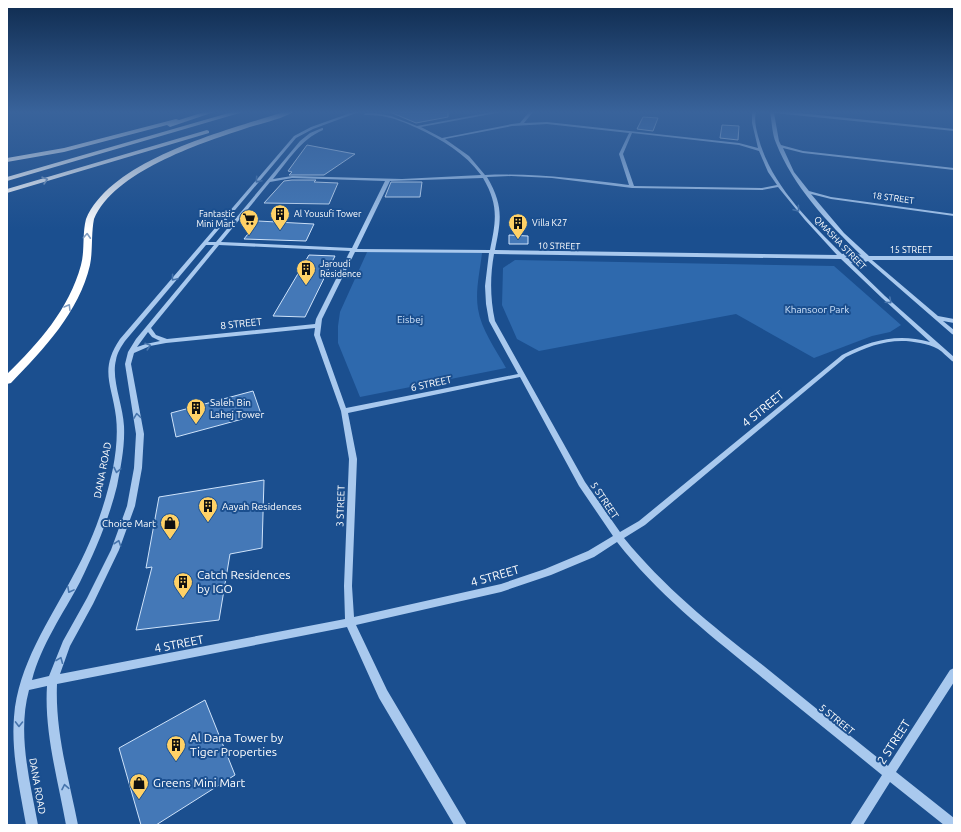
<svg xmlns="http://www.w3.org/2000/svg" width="961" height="832" font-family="Ubuntu,sans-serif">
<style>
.green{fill:#2e69ad}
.building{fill:#4478b7;stroke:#cfe3fa}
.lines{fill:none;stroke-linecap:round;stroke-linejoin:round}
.minor{fill:#a9c9ee;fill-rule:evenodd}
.highway{fill:#fff;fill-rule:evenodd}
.oneway{stroke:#829ec1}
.oneway2{stroke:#4674ac}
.labels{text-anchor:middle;stroke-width:4;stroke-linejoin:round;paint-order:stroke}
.far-street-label{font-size:9px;fill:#fff;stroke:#1b4f8f}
.far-poi-label{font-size:9px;fill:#fff;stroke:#1b4f8f;text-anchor:start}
.park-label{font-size:10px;fill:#cfe3fa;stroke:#1b4f8f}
.street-label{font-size:10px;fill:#fff;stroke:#1b4f8f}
.poi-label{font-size:10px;fill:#fff;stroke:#1b4f8f;text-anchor:start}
.near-street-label{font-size:12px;fill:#fff;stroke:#1b4f8f}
.near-poi-label{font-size:12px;fill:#fff;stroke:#1b4f8f;text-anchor:start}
</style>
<rect width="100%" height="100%" fill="#1b4f8f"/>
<g class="green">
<path d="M 368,250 L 482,253 C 480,271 475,291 478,309 C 481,329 496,350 506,368 L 360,397 L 338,343 L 338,326 L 340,312 Z"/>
<path d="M 515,260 L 834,266 L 901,325 L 890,332 L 872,336 L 814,358 L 736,314 L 539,351 L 517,339 L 502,305 L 503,268 Z"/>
</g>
<g class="building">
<path d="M 390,112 L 448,112 L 448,117 L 416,123 Z"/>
<path d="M 643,117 L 658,118 L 653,131 L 637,129 Z"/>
<path d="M 722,125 L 739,126 L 738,140 L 720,138 Z"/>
<path d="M 307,145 L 355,154 L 324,175 L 289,175 L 292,172 L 288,171 Z"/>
<path d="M 292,180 L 316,180 L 314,182 L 338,183 L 329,204 L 264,203 L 284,181 Z"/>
<path d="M 391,182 L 422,182 L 420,197 L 385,197 Z"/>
<path d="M 258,221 L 314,224 L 306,241 L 244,239 Z"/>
<path d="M 509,235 L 528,236 L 528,244 L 509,244 Z"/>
<path d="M 309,255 L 335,256 L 305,317 L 273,316 Z"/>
<path d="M 253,391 L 261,414 L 176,437 L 171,413 Z"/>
<path d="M 264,480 L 262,548 L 230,554 L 219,620 L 136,630 L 152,567 L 146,568 L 159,497 Z"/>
<path d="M 205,700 L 235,775 L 156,825 L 141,825 L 119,748 Z"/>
</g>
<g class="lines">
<path class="minor" d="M 353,112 L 359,112 L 313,129 L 296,138 L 208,242 L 216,242 L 300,141 L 310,133 L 322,128 L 323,128 L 323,130 C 300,140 289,160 273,179 L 292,176 L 402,179 L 481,175 C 465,153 442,140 417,128 C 406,123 394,118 382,116 C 376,115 370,115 364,115 L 365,113 L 374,113 L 391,116 L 417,126 L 492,112 L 502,112 L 421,127 L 442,138 L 512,124 L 520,123 L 529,112 L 533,112 L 524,123 L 547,122 L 739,143 L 758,148 L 752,123 L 752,112 L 756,112 C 754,120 756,128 758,136 C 770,184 809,221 842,254 L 852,252 L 861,255 C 827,222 793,186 776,143 C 772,134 772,122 770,112 L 789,112 L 954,129 L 954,131 L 774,113 L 779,141 L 781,145 L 803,151 L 954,168 L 954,170 L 803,153 L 783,148 L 794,172 L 809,191 L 831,197 L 954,214 L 954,216 L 831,199 L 811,194 L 844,233 L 869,256 L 954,256 L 954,260 L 872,260 L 938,316 L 954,319 L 954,323 L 943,321 L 954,330 L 954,335 L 952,334 L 868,261 L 859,264 L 851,263 L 885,296 L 954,357 L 954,362 L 952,361 C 947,357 943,352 938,349 C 933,346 926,344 920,343 C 893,337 870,345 846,357 L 645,525 L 624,538 C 663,586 711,625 760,663 C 802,697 845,732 888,766 L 950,670 L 954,668 L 954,682 L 896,772 L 954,818 L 954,825 L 944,825 L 890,782 L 863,825 L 850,825 L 882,775 C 839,740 797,706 754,671 C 705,631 657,593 617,542 L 594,557 L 551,575 L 501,592 L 356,625 L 387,690 L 467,825 L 454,825 L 379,698 L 347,627 L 57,684 C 55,732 69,779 78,825 L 66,825 C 58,780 44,732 47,686 L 29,690 C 17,734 30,781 38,825 L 26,825 C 20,790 11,753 14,717 C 18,665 49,621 73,576 C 92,542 105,506 113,468 C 116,452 118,434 116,417 C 112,384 99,370 120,339 L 294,136 L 311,127 ZM 547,124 L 629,133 L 619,154 L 629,185 C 581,179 534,173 485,175 L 469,156 L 445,139 L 512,126 ZM 632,133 L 739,145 L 759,151 L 768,172 L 777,185 L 762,188 L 634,186 L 623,154 ZM 511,176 L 552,178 L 632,188 L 762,190 L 778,187 L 805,220 L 837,255 L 495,250 C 501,220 504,206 487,177 ZM 292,178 L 385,181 L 352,248 L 221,242 L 270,182 ZM 483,178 C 499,205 496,221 490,250 L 357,249 L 390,181 ZM 206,245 L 214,245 L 136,339 L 128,352 L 125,364 L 136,434 L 134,468 L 127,506 L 111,550 L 87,598 L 63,641 L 49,676 L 32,680 C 41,645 63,614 80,582 C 95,551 109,519 117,486 C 121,466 125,446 124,426 C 123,405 111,379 116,360 C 117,353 121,347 125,341 ZM 219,245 L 350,251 L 316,319 L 315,324 L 167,339 L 156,335 L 151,328 ZM 355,252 L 489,253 L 485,286 L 486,304 L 489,321 L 518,374 L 346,408 L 320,335 L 322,319 ZM 494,254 L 841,259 L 882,298 L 930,342 C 897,333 872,340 842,355 L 639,521 L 620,532 L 585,482 L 495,321 C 490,298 490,276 494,254 ZM 852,256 L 864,259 C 858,263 852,260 845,257 ZM 315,328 L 314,335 L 341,411 L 349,459 L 344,586 L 345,619 L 60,674 L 70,646 L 93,604 L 119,550 L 135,506 L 142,468 L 144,434 L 131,364 L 134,353 L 150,346 L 166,343 ZM 148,332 L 152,337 L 160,341 L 146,344 L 137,347 ZM 520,377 L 579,486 L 613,536 L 588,551 L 545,569 L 501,584 L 354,617 L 352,586 L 357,459 L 348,413 Z"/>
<g class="highway">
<path d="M 204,112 L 214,112 L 170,127 L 167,125 L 64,152 L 7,162 L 7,158 L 64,148 L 176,119 L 179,120 Z"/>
<path d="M 232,112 L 243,112 L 7,181 L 7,177 Z"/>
<path d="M 283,112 L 293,112 C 280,120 258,124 244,129 C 198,144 114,172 94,219 C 91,234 93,250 90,265 C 79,312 44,349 11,383 L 7,384 L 7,374 C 39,343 69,309 81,265 C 85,250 82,235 86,219 C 112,159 225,131 283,112 Z"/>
<path d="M 207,130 L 209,131 L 209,133 L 7,193 L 7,189 Z"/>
</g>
</g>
<defs><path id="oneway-chevron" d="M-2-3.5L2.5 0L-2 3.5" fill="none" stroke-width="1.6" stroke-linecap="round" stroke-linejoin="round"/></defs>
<g class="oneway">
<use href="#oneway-chevron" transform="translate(45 180) rotate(-16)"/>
<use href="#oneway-chevron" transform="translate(87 236) rotate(-87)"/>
<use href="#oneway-chevron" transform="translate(68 307) rotate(-59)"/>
</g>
<g class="oneway2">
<use href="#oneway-chevron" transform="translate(258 180) rotate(131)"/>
<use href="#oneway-chevron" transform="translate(797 209) rotate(50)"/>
<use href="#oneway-chevron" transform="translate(174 278) rotate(130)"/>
<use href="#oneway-chevron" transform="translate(889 301) rotate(42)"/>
<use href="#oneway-chevron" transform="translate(148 346) rotate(-18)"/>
<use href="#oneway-chevron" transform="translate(137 416) rotate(-98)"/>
<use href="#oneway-chevron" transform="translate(117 470) rotate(102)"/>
<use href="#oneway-chevron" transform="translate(118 543) rotate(-71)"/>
<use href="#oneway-chevron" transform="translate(70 590) rotate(118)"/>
<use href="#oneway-chevron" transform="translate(60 660) rotate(-68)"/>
<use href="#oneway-chevron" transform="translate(19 724) rotate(91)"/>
<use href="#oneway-chevron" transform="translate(65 787) rotate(-101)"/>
</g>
<linearGradient id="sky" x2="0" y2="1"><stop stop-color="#0f2b4f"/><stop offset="0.49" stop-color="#39639b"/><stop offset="1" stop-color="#39639b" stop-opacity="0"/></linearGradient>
<rect width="961" height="229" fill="url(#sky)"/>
<defs>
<g id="building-pin" transform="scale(1)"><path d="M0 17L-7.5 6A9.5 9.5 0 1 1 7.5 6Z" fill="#ffd166" stroke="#1b4f8f"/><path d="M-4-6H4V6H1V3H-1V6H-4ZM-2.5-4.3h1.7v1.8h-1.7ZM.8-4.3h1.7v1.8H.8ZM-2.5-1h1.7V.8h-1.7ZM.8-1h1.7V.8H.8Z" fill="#111"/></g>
<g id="supermarket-pin" transform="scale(1)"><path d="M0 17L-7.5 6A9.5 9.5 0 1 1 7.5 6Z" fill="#ffd166" stroke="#1b4f8f"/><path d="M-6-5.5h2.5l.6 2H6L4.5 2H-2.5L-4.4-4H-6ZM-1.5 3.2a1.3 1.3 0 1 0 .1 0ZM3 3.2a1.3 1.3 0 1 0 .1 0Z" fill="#111"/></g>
<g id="shop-pin" transform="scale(1)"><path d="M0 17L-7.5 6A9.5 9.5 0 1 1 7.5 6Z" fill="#ffd166" stroke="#1b4f8f"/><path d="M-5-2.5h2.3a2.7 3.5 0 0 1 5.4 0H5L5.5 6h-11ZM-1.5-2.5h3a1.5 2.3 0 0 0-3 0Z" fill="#111"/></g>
</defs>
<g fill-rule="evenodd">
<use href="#building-pin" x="280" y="214"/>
<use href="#supermarket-pin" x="249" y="219"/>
<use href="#building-pin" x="518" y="223"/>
<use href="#building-pin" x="306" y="269"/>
<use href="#building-pin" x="196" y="408"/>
<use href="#building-pin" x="208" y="506"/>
<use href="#shop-pin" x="170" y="523"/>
<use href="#building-pin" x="183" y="582"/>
<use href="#building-pin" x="176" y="745"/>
<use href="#shop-pin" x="139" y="783"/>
</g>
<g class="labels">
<g class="far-street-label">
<text transform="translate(893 198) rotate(8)" y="3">18 STREET</text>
<text transform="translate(840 243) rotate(46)" y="3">QMASHA STREET</text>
<text transform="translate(559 246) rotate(1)" y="3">10 STREET</text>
<text x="911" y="253">15 STREET</text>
</g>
<g class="far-poi-label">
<text x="235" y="217" text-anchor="end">Fantastic<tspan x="235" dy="10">Mini Mart</tspan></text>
<text x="294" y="217">Al Yousufi Tower</text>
<text x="532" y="226">Villa K27</text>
<text x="320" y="267">Jaroudi<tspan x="320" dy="10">Residence</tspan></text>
</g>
<g class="park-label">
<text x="817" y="313">Khansoor Park</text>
<text x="410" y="323">Eisbej</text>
</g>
<g class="street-label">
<text transform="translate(241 323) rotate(-6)" y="4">8 STREET</text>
<text transform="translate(431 383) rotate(-12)" y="4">6 STREET</text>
<text transform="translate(102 470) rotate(-79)" y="4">DANA ROAD</text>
<text transform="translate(605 500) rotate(56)" y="4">5 STREET</text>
<text transform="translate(340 506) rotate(-88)" y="4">3 STREET</text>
<text transform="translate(837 719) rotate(39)" y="4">5 STREET</text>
<text transform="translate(38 786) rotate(80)" y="4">DANA ROAD</text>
</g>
<g class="poi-label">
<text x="210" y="406">Saleh Bin<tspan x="210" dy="12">Lahej Tower</tspan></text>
<text x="222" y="510">Aayah Residences</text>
<text x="156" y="527" text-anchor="end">Choice Mart</text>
</g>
<g class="near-street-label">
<text transform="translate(763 409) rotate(-39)" y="4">4 STREET</text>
<text transform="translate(495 576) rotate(-16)" y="4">4 STREET</text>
<text transform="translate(179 644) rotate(-11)" y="4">4 STREET</text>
<text transform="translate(894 742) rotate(-57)" y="4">2 STREET</text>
</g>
<g class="near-poi-label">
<text x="197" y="579">Catch Residences<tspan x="197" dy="14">by IGO</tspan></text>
<text x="190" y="742">Al Dana Tower by<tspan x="190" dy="14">Tiger Properties</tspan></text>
<text x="153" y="787">Greens Mini Mart</text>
</g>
</g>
<rect width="961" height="832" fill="none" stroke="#ffffff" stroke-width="16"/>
</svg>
